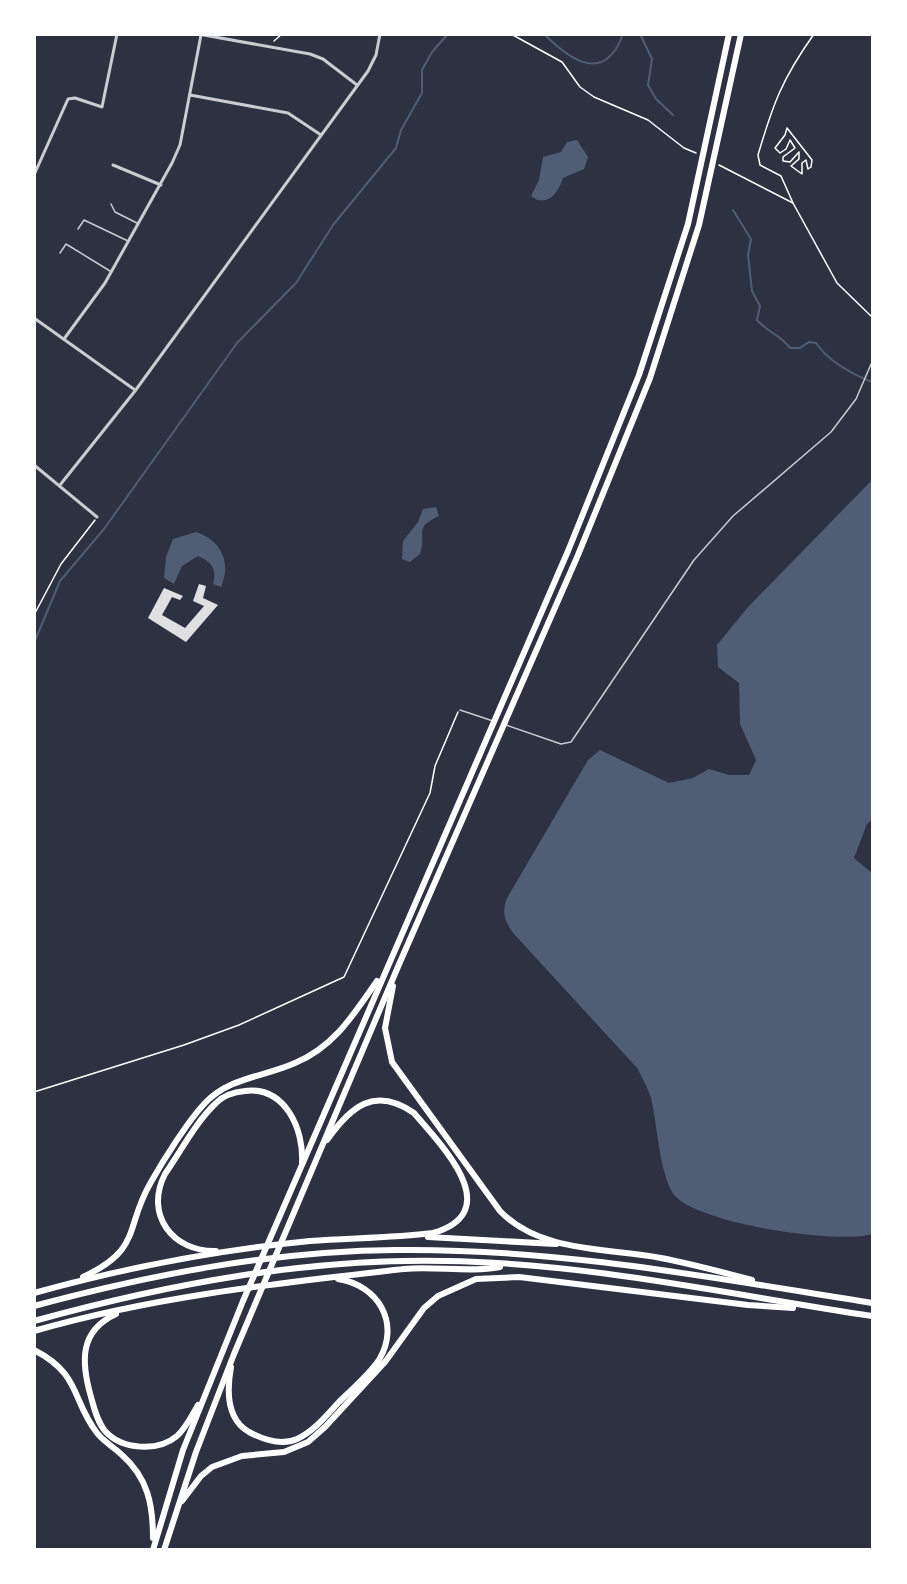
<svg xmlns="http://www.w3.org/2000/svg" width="907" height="1584" font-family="'Public Sans',sans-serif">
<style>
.water{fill:#4f5d75}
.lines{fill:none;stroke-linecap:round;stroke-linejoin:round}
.stream{stroke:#4f5d75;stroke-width:2}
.building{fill:#e0e0e3}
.path{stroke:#fff;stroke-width:1.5}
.service{stroke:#caccd0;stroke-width:1.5}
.minor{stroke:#caccd0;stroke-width:3}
.motorway{stroke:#fff;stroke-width:6}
</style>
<rect width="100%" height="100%" fill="#2d3142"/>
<g class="water">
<path d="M 577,140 L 588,157 L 584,169 L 563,178 C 559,190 552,203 537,200 L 531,196 L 539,180 L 543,157 L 561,152 L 567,142 Z"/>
<path d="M 872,480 L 872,820 L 867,824 L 854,858 L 872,873 L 872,1234 C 840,1245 689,1223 672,1192 C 658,1165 658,1127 651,1098 C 648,1088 642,1078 638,1069 L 514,934 C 505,921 501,914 507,898 L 588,760 L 600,750 L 669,783 L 693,778 L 709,769 L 729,775 L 749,775 L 756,760 L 740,724 L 739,683 L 718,667 L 717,645 L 748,607 Z"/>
<path d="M 436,507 L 439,516 C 413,528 427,532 420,554 L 410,562 L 402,559 L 403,541 L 418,522 L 423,509 Z"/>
<path d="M 196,532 C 221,540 232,563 221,587 L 213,584 C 217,569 212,562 198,556 L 182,566 L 174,584 L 164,578 L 166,557 L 173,539 Z"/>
</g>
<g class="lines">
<g class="stream">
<path d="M 544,34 C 571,61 605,84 623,34"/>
<path d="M 640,34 L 652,59 L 648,85 L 656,99 L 673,115"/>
<path d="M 733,210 L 751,239 L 748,255 L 752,291 L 760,306 L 757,320 C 767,332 781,335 790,348 L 800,348 L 809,342 L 816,343 C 829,362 852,374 872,382"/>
<path d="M 34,643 L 60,581 L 104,529 L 237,343 L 296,283 L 333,225 L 396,148 L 401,130 L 422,93 L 422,70 L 432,52 L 448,34"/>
</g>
</g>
<path class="building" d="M 199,584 L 206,586 L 203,598 L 218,605 L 186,642 L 148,618 L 164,588 L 183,596 L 180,600 L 172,597 L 162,615 L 185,628 L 204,606 L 193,601 Z"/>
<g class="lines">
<g class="path">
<path d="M 511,34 L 562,62 L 580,87 L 594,97 L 648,120 L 684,148 L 696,153"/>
<path d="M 274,41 L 282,34"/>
<path d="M 787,128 L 812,160 L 811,167 L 808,169 L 806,160 L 802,163 L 802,174 L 791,166 L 799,159 L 799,152 L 790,162 L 783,161 L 783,157 L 795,148 L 790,140 L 786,149 L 780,153 L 775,148 L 785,135 Z"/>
<path d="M 719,165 L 793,203 L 837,283 L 872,317"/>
<path d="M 793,203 L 781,176 L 760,165 L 758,155 C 773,104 782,79 814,34"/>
<path d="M 34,615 L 61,564 L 95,520"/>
<path d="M 34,1092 L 184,1045 L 239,1025 L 344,977 L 430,793 L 435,766 L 458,712"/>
</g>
<g class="service">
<path d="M 111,204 L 115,212 L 137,223"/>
<path d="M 78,229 L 84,220 L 128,241"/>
<path d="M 60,253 L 66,244 L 110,271"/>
<path d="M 460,710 L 493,721"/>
<path d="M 506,725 L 561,744 L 571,742 L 694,560 L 733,516 L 831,432 L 856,399 L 872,362"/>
</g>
<g class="minor">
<path d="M 198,34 L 310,54 L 323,59 L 357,85"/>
<path d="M 190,95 L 288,113 L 321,135"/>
<path d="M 113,165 L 161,185"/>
<path d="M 34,175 L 68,99 L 75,98 L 102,107 L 117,34"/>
<path d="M 34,318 L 135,390"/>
<path d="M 64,339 L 105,283 L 172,163 L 180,145 L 201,35"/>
<path d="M 34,465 L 97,517"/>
<path d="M 60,485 L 135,391 L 368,71 L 376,55 L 380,34"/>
</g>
<g class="motorway">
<path d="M 393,986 L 385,1028 L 392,1062 L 500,1211 C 540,1253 608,1248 661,1258 C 692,1264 722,1272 752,1280"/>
<path d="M 428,1237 L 556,1244"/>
<path d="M 216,1251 C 173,1252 144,1215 165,1174 C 181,1151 195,1123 216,1103 C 224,1095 233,1092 245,1091 C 285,1086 304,1129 302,1163"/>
<path d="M 83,1277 C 143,1249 124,1228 151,1182 C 164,1159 188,1121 205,1103 C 230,1077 264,1077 295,1063 C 334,1047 354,1014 377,981"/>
<path d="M 34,1293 C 124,1268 217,1250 310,1241 C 351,1238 392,1238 433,1233 C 508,1211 440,1144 414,1113 C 375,1086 351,1106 327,1140"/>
<path d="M 34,1306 C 153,1274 273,1251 396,1250 C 557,1248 714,1278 872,1303"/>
<path d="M 116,1314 C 79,1331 81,1362 91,1397 C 94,1408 97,1421 105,1431 C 122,1450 158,1452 177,1436 C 186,1428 192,1415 198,1405"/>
<path d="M 34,1321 C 168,1284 307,1258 446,1261 C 589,1263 732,1295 872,1316"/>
<path d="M 34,1331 C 155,1296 280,1283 404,1269 C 436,1266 469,1273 500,1267"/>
<path d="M 34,1350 C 81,1374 71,1399 97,1433 C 104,1442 114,1447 122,1455 C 148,1478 153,1505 153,1538"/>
<path d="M 231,1367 C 227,1389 226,1419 249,1432 C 264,1440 281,1446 297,1439 C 314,1431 326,1416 338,1403 C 351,1390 369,1375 379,1360 C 401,1323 378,1285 338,1279"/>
<path d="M 182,1501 L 201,1476 L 212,1467 L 242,1456 L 284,1452 L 308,1442 L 325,1427 L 385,1362 L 424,1308 L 438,1296 L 476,1279 L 519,1277 L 748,1305 L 793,1308"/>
<path d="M 153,1550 L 183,1450 L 243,1301 L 568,551 L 639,375 L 688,224 L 729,34"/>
<path d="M 164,1550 L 196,1452 L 234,1354 L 397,969 L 578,555 L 650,378 L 699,225 L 741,34"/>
</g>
</g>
<rect width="907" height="1584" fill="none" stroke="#ffffff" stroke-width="72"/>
</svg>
